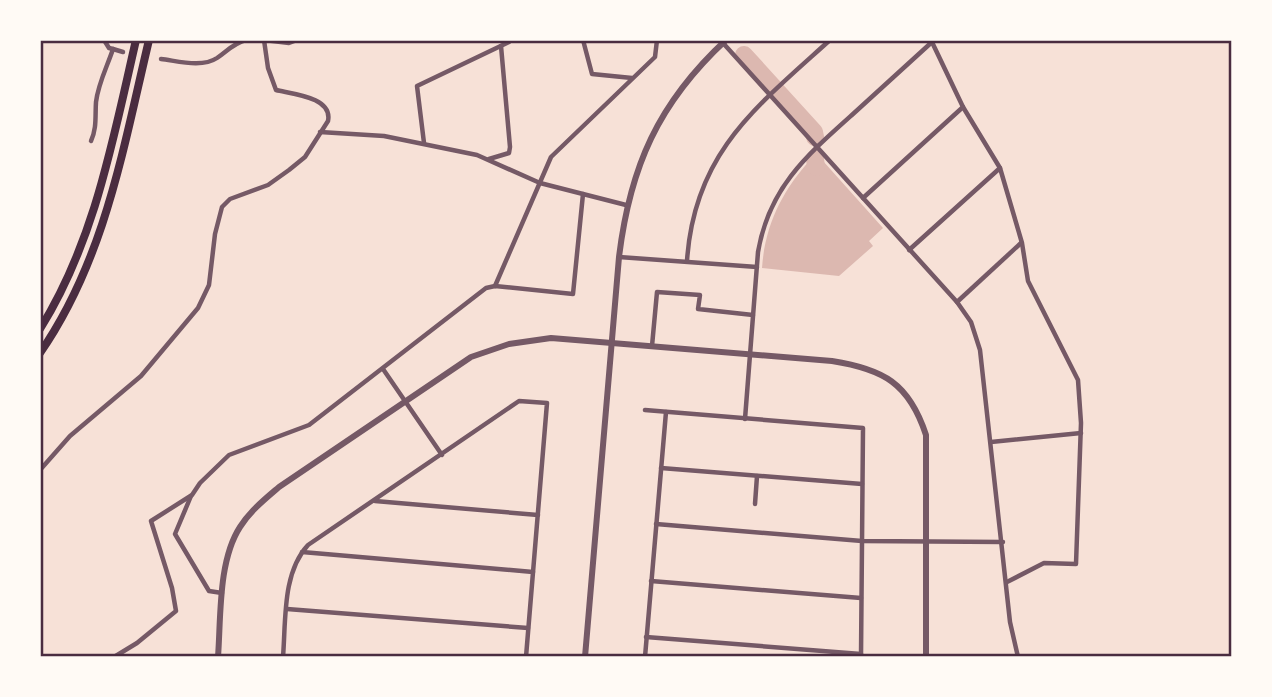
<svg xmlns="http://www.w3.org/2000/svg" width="1272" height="697" font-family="'Source Sans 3',sans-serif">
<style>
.water{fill:#dcb8b0}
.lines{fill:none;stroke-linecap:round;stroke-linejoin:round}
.river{stroke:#dcb8b0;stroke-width:18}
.minor{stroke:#755966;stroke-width:4.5}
.tertiary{stroke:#755966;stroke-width:6}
.trunk{stroke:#4a2c40;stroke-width:8}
.neatline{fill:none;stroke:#4a2c40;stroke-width:2.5}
</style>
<rect width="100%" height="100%" fill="#f7e1d7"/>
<path class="water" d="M 811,159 L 816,163 L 823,161 L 883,228 L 869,241 L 873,246 L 839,276 L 762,268 C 765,225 782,191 811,159 Z"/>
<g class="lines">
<g class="river">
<path d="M 744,55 L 814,132 L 815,137"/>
<path d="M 815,159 L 816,167"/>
</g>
<g class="minor">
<path d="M 264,40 L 289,43 L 297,40"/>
<path d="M 583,40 L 592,74 L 632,78"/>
<path d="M 931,40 L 963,107 L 1000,168 L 1022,243 L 1028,281 L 1078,380 L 1081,423 L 1076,564 L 1044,563 L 1007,582"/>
<path d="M 723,43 L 957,302 L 971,322 L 980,350 L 1010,622 L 1018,657"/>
<path d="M 113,49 L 123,52"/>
<path d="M 161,59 C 178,61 202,68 217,58 C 227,51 234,43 246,40"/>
<path d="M 320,132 L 384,136 L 477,155 L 540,183 L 626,205"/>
<path d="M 91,141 C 97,128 95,116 96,102 C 98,84 107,67 113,49 L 109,48 L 104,40"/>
<path d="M 424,143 L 417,86 L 509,42"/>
<path d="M 489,159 L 509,153 L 510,147 L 501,46"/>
<path d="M 863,198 L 963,107"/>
<path d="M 909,250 L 1000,168"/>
<path d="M 619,257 L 757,267"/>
<path d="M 687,261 C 694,153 756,107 830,40"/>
<path d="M 495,286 L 551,157 L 655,57 L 657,40"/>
<path d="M 957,302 L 1021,243"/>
<path d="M 652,346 L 657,292 L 700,295 L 698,309 L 753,315"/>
<path d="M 383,369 L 442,455"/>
<path d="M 645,410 L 863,428 L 861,657"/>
<path d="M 745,419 L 758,252 C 769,188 806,156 853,114 C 879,90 906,66 932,42"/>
<path d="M 991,442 L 1081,433"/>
<path d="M 661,468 L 862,484"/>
<path d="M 40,470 L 70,436 L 141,376 L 198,308 L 209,285 L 215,234 L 222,207 L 230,199 L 268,185 L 289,170 L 305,157 L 328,121 C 333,97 292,94 276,90 L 268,68 L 264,40"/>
<path d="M 191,496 L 175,534 L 209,591 L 222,593"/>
<path d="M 375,501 L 538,515"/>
<path d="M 755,504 L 757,476"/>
<path d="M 656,524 L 862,541 L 1003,542"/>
<path d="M 302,552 L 533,572"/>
<path d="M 651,581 L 861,598"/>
<path d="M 287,609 L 528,628"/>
<path d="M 646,637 L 861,654"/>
<path d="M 114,657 L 137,643 L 176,611 L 172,588 L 151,521 L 192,495 L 200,483 L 229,455 L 309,425 L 486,288 L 495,286 L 573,294 L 583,194"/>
<path d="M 283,657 C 286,621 282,573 308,545 L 519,401 L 547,403 L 526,657"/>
<path d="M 645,657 L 666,412"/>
</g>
<g class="tertiary">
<path d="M 218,657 C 221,617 218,561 240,527 C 250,511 265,499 279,487 L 471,357 L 509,344 L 551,338 L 832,361 C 883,369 909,383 926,435 L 926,657"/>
<path d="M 585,657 L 619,257 C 630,167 658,103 726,40"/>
</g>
<g class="trunk">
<path d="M 40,329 C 95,241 113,139 136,40"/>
<path d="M 40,353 C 105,259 123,149 149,40"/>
</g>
</g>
<rect width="1272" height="697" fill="none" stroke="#fffaf5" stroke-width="84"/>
<rect x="42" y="42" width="1188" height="613" class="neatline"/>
</svg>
